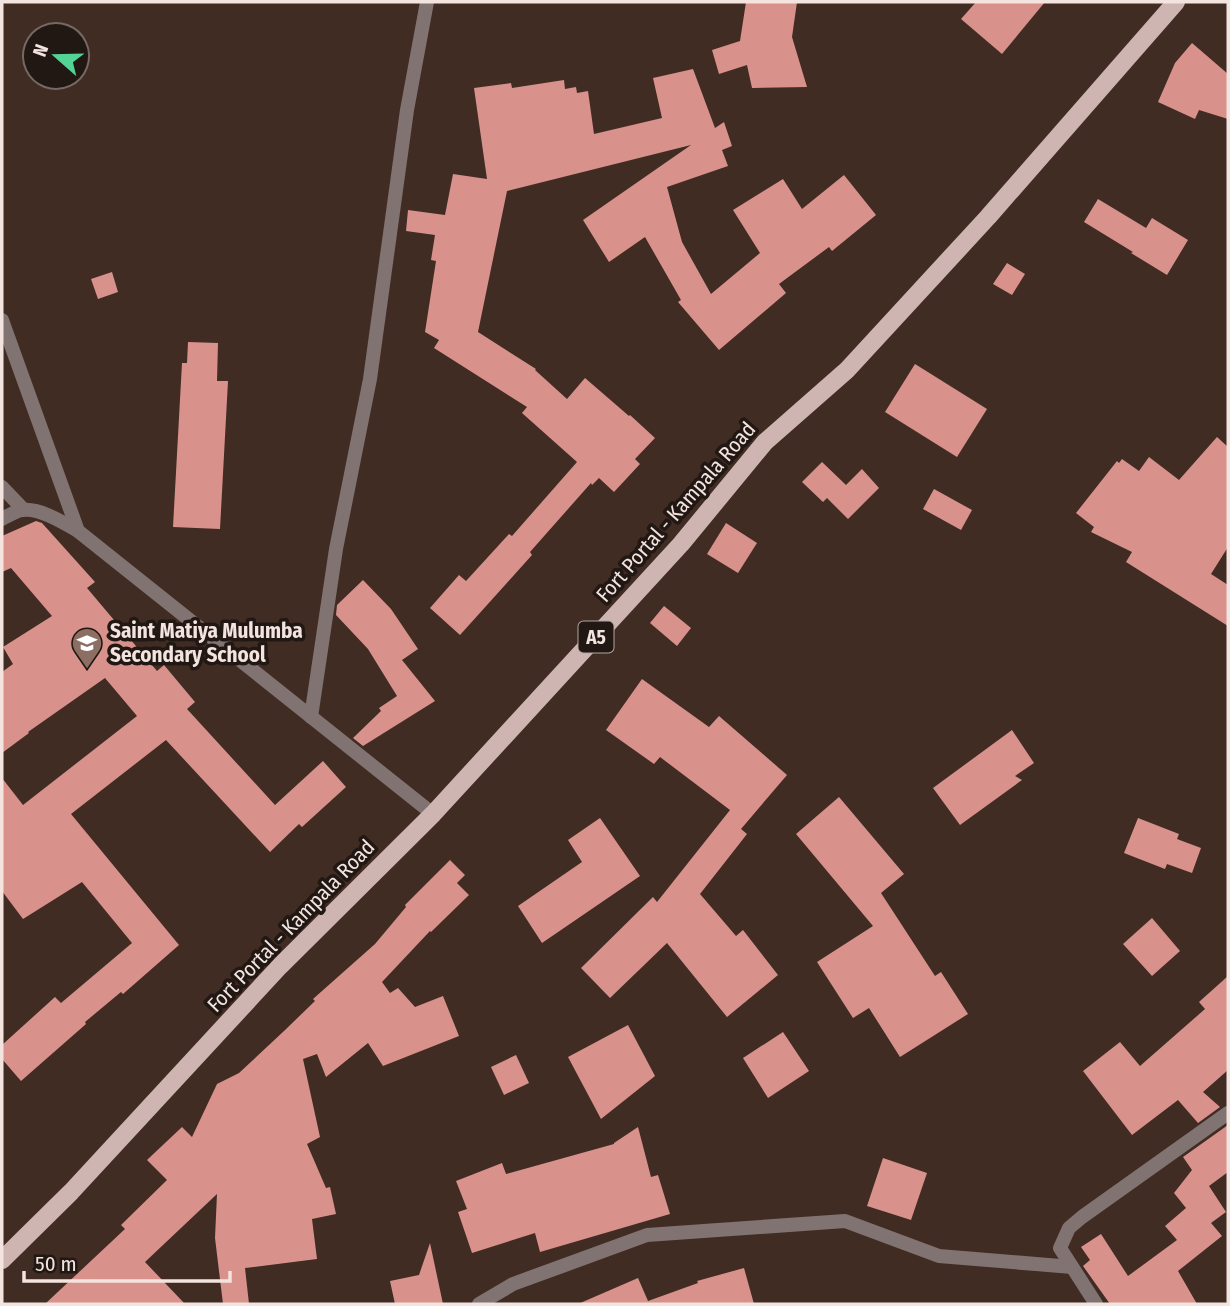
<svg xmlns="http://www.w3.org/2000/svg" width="1230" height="1306" font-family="'Fira Sans Condensed',sans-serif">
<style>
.building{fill:#d8928b}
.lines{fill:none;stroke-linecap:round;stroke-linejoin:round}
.minor{stroke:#807372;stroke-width:14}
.primary{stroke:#ceb5b2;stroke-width:18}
.labels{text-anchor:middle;stroke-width:7;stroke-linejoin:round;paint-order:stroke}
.shield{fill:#211713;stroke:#b4a6a2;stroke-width:2}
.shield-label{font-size:19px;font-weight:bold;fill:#f3e4df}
.street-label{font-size:21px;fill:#f3e4df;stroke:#211713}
.poi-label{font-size:21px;font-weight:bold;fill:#f3e4df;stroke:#211713;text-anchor:start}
</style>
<rect width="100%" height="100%" fill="#412c24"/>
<g class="building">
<path d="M 746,2 L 797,2 L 792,37 L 807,87 L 752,88 L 747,65 L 719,74 L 712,50 L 740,41 Z"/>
<path d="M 976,2 L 1045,2 L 1002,54 L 961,19 Z"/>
<path d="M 1192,43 L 1228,74 L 1228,119 L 1199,110 L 1195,119 L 1158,102 L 1175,63 Z"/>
<path d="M 693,69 L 715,128 L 724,122 L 732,146 L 722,150 L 728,166 L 667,187 L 682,242 L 711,294 L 760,253 L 733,210 L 783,179 L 802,209 L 844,175 L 876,215 L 832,251 L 829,247 L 779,284 L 786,293 L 719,350 L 678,302 L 681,300 L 645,237 L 609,262 L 583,220 L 691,145 L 507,191 L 478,332 L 536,369 L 535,370 L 567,399 L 585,378 L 629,416 L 630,415 L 655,438 L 635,459 L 640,464 L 614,492 L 599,478 L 592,485 L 591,483 L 530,552 L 532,555 L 460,635 L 430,608 L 459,575 L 466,581 L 509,534 L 512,536 L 577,462 L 522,413 L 527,407 L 434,348 L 439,340 L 425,332 L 436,261 L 431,260 L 435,235 L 406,231 L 408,210 L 445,215 L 453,174 L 487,179 L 474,88 L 511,83 L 512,88 L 564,80 L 565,89 L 576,87 L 577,93 L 588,91 L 594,134 L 662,118 L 653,78 Z"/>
<path d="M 1098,199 L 1146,228 L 1152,218 L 1188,240 L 1167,275 L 1131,253 L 1133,252 L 1084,222 Z"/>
<path d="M 1007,263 L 1025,274 L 1012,295 L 993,284 Z"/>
<path d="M 112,272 L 118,292 L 98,299 L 91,279 Z"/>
<path d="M 188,342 L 218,343 L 217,381 L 228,381 L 220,529 L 173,527 L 182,363 L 187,363 Z"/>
<path d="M 915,364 L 987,409 L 957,457 L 885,412 Z"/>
<path d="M 1217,437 L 1228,447 L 1228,547 L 1211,574 L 1228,585 L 1228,626 L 1126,562 L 1132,552 L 1091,532 L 1094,527 L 1076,513 L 1117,461 L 1119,463 L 1122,459 L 1139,471 L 1149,457 L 1179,480 Z"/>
<path d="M 822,462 L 846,485 L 862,469 L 879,488 L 848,519 L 827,498 L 823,502 L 802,482 Z"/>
<path d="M 934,489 L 972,510 L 961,530 L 923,509 Z"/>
<path d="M 36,521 L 42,523 L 95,582 L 87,588 L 157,671 L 164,665 L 195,702 L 187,709 L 275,805 L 323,761 L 346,787 L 302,827 L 299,824 L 270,852 L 166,740 L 71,814 L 179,945 L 123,994 L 121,992 L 85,1022 L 86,1024 L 21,1081 L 2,1059 L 2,1045 L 55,997 L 61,1003 L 132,943 L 82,882 L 23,919 L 2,891 L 2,778 L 23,805 L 137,716 L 105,678 L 28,732 L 29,733 L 2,753 L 2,672 L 13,664 L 3,647 L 52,616 L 11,568 L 2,572 L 2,536 Z"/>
<path d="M 726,523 L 757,543 L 738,573 L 707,554 Z"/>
<path d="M 363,580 L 391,609 L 418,649 L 402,660 L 435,701 L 363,746 L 353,738 L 381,711 L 379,708 L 397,696 L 368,649 L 336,615 L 337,605 Z"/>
<path d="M 664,606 L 691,628 L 677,646 L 650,623 Z"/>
<path d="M 642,679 L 709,727 L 719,716 L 787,775 L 741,829 L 747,834 L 700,894 L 736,936 L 743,930 L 778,975 L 727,1017 L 667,943 L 610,998 L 581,968 L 653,897 L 657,902 L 730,810 L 660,757 L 654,764 L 606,730 Z"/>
<path d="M 1012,730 L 1034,763 L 1015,776 L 1022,780 L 960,825 L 933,788 Z"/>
<path d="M 839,797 L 904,874 L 881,893 L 935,976 L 941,972 L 968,1014 L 900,1057 L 869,1008 L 853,1018 L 817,962 L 873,926 L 796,834 Z"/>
<path d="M 600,818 L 640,876 L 542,943 L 518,906 L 582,862 L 568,840 Z"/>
<path d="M 1138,818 L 1179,834 L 1177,839 L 1201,848 L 1192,873 L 1167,864 L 1165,869 L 1124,853 Z"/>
<path d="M 450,860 L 465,875 L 457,883 L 469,895 L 431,932 L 430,931 L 382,982 L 390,993 L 398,988 L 415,1007 L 443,996 L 459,1036 L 383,1066 L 368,1043 L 326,1077 L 317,1054 L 303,1059 L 320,1137 L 307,1144 L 326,1188 L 330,1187 L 336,1214 L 312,1219 L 317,1259 L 245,1268 L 249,1304 L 223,1304 L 215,1238 L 217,1194 L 145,1262 L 185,1304 L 45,1304 L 125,1229 L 121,1225 L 167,1180 L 147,1160 L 182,1127 L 192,1137 L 217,1084 L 239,1073 L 284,1031 L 315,1001 L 313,999 L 375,944 L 406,907 L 405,905 Z"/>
<path d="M 1152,918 L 1180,951 L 1152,976 L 1123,944 Z"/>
<path d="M 1228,976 L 1228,1070 L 1203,1092 L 1220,1107 L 1198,1123 L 1178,1100 L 1132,1135 L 1083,1071 L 1120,1042 L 1140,1066 L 1205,1009 L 1199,1002 Z"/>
<path d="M 628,1025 L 655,1076 L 601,1119 L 568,1057 Z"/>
<path d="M 783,1032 L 809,1071 L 768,1098 L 743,1058 Z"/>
<path d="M 516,1055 L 529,1083 L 504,1095 L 491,1067 Z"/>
<path d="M 1228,1125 L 1228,1172 L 1209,1186 L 1226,1212 L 1211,1223 L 1222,1236 L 1178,1271 L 1197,1304 L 1110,1304 L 1083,1266 L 1090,1260 L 1081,1247 L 1101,1234 L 1128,1276 L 1177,1240 L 1165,1226 L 1186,1208 L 1174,1193 L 1192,1170 L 1183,1157 Z"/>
<path d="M 638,1127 L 651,1177 L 658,1175 L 670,1214 L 540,1252 L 535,1233 L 472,1253 L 458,1212 L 467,1209 L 456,1181 L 502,1163 L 506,1174 L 614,1144 L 614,1143 Z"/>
<path d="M 883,1158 L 927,1173 L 911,1220 L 867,1206 Z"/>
<path d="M 430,1243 L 443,1304 L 395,1304 L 390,1281 L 419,1275 Z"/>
<path d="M 744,1268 L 754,1304 L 578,1304 L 638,1278 L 648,1301 L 698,1283 L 697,1281 Z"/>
</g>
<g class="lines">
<g class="minor">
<path d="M 2,320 L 78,531"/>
<path d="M 2,487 L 23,509"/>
<path d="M 2,519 C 8,516 17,510 23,510 C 40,508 64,523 78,531 L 433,814"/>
<path d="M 311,717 L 336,549 L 370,379 L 407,110 L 427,2"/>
<path d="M 479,1304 L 513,1284 L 647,1235 L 845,1221 L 939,1256 L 1072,1267"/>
<path d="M 1096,1304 L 1060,1248 L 1069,1228 L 1082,1217 L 1228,1113"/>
</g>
<path class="primary" d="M 2,1260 L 71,1192 L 280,966 L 433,814 L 681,544 L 765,442 L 847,370 L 988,217 L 1176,2"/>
</g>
<defs>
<g id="school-pin" transform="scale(1.575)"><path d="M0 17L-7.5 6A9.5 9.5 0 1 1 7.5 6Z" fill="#8d6e63" stroke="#211713"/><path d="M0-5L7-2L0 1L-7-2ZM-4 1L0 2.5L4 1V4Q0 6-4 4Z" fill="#fff"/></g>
</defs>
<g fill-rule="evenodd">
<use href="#school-pin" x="87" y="643"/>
</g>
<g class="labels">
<rect class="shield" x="578.5" y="621.5" width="35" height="31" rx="5"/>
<g class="shield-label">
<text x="596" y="644">A5</text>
</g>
<g class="street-label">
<text transform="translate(676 512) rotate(-49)" y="7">Fort Portal - Kampala Road</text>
<text transform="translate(291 926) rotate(-46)" y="7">Fort Portal - Kampala Road</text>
</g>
<g class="poi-label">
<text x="110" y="638">Saint Matiya Mulumba<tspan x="110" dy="24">Secondary School</tspan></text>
</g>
</g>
<rect width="1230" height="1306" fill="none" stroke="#f3e4df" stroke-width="7"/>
<g transform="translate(56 56) rotate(290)"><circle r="33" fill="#211713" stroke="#756965" stroke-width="2"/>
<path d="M0-5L12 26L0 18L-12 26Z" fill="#54d396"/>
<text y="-10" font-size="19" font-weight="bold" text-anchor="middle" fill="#f3e4df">N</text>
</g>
<path d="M24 1271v10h206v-10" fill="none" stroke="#f3e4df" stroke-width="3.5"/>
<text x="35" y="1271" font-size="21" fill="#f3e4df" stroke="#211713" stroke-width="5" paint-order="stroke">50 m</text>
</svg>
